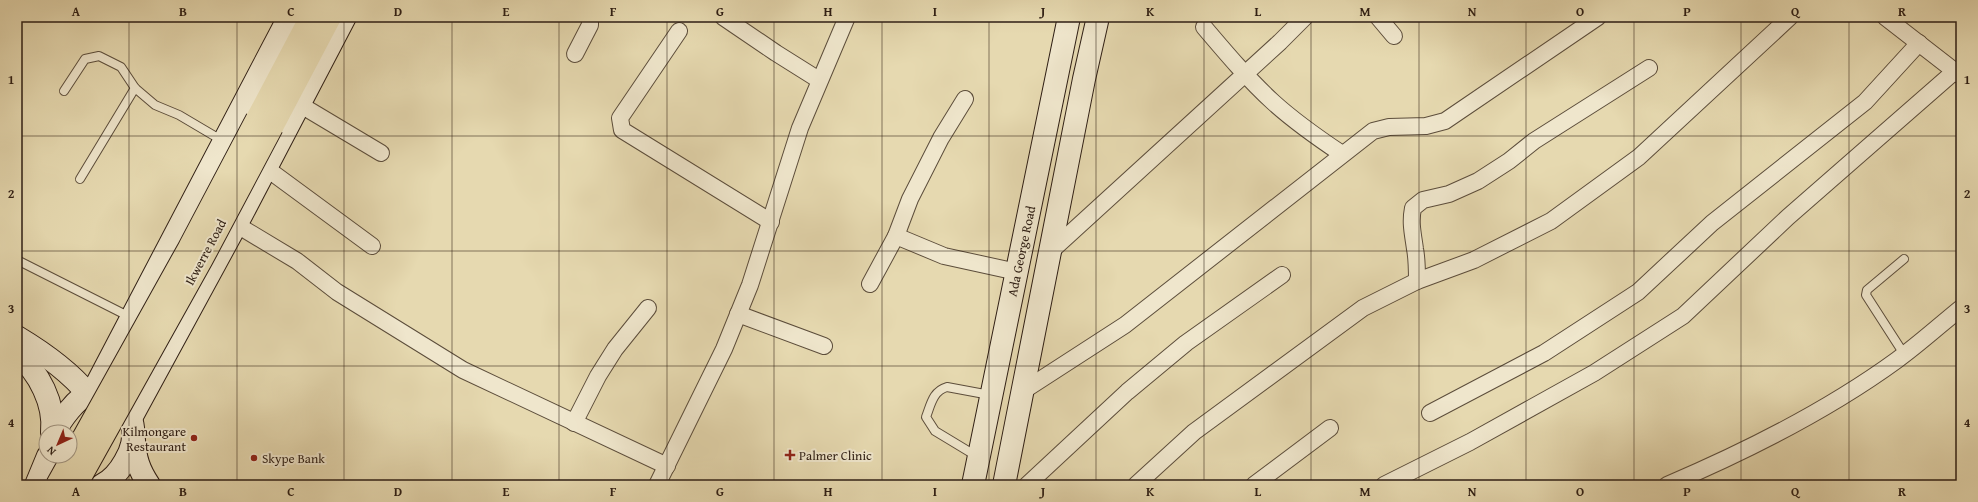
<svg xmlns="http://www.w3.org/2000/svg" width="1978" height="502" font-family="'Gentium Book Plus',serif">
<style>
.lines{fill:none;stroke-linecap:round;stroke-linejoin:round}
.lane-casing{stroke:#5c4d3b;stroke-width:10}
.street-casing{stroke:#5c4d3b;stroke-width:18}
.secondary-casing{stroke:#2e1e14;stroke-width:24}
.primary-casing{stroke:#2e1e14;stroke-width:24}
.lane{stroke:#efe6cc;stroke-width:8}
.street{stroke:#efe6cc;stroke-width:16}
.secondary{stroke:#efe6cc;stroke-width:22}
.primary{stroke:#e6d9b0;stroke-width:22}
.primary-bridge-casing{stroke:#2e1e14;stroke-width:24;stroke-linecap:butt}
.primary-bridge{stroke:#e6d9b0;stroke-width:22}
.grid{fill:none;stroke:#2e1e14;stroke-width:1;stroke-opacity:0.55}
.poi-dot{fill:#8f2418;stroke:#efe6cc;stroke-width:1.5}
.labels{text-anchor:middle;stroke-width:4;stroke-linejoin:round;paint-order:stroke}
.street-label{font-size:13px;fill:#2e1e14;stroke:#efe6cc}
.poi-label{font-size:13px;fill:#2e1e14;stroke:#efe6cc;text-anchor:start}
.neatline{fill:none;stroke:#2e1e14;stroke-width:1.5}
.grid-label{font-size:13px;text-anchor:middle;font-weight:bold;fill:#2e1e14}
</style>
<rect width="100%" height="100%" fill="#e6d9b0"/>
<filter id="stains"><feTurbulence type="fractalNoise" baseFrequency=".005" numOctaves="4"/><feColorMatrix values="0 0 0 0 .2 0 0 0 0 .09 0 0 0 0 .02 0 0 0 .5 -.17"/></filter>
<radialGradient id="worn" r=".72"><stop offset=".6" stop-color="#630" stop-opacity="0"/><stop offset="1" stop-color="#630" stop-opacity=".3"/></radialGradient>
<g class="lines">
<g class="lane-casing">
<g id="lane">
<path d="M 64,91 L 85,59 L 99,56 L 121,67 L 135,88 L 155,105 L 179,115 L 223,141"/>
<path d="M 80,179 L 135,88"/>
<path d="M 1904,259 L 1867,290 L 1866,295 L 1904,354"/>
<path d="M 17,260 L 130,317"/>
<path d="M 978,457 L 935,431 L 926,417 C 931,404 933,391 947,387 L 990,395"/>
</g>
</g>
<g class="street-casing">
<g id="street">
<path d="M 723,17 L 776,53 L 819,80"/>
<path d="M 1378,17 L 1394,36"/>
<path d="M 1885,17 L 1961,76"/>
<path d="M 1204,27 C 1226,53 1248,79 1273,102 C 1295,122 1318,138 1342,154"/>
<path d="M 679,31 L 620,118 L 622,130 L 771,222"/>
<path d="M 575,54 L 590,25 L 590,17"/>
<path d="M 299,104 L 381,153"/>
<path d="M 266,168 L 372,246"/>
<path d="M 237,225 L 297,261 L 337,292 L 463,370 L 667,466"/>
<path d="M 896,236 L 944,256 L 1017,272"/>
<path d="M 1050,252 L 1280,42 L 1305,17"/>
<path d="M 1417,281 C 1417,270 1417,259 1415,249 C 1413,234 1410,223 1413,208 L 1423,200 L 1449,194 L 1478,181 L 1509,161 L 1534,141 L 1649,68"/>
<path d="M 870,284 L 896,236 L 910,199 L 941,138 L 965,99"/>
<path d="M 738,314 L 824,346"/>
<path d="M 1023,391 L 1125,325 L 1373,131 L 1389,127 L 1426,126 L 1445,121 L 1598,17"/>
<path d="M 1430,413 L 1544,353 L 1638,292 L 1712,223 L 1865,102 L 1919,43"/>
<path d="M 574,423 L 598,376 L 615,349 L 648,308"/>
<path d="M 657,485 L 724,349 L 750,285 L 800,128 L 847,17"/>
<path d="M 1027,485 L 1127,392 L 1186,343 L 1282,275"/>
<path d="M 1136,485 L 1194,432 L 1363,308 L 1417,281 L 1474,260 L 1551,221 L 1639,157 L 1790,17"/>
<path d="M 1254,485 L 1330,428"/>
<path d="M 1384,485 L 1470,442 L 1594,373 L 1683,316 L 1788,217 L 1955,71"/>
<path d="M 1667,485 C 1747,451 1827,411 1897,360 C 1919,344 1940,325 1961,308"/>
</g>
</g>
<g class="secondary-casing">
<g id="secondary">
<path d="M 17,337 C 42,352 69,371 88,394"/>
<path d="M 17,354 C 39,372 55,404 52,432"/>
<path d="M 92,393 L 289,17"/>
<path d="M 131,418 L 242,214 L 345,17"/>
<path d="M 55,432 C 60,421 77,397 89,394 C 96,392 104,393 110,396 C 136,408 139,438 125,461 C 120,470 112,480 102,485"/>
<path d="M 134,440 C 135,458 139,470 149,485"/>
<path d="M 50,456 C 51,468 55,478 65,485"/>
<path d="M 36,485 L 48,456"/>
<path d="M 973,485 L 1069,17"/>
<path d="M 1004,485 L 1084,79 L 1098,17"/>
</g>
</g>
<g class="primary-casing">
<g id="primary">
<path d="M 257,119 L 311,17"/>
<path d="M 272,127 L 330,17"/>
</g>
</g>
<use href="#lane" class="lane"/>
<use href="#street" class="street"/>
<use href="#secondary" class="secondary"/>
<use href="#primary" class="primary"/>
<g class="primary-bridge-casing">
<g id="primary-bridge">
<path d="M 57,485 L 189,248 L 257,119"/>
<path d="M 76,485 L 202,259 L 272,127"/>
</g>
</g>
<use href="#primary-bridge" class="primary-bridge"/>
</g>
<path class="grid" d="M 129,17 L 129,485M 237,17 L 237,485M 344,17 L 344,485M 452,17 L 452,485M 559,17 L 559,485M 667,17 L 667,485M 774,17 L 774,485M 882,17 L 882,485M 989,17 L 989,485M 1096,17 L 1096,485M 1204,17 L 1204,485M 1311,17 L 1311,485M 1419,17 L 1419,485M 1526,17 L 1526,485M 1634,17 L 1634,485M 1741,17 L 1741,485M 1849,17 L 1849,485M 17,136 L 1961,136M 17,251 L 1961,251M 17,366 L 1961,366"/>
<g class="poi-dot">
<circle cx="194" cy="438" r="4"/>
<path d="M788 449h4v4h4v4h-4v4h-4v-4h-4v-4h4z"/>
<circle cx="254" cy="458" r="4"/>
</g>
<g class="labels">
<g class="street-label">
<text transform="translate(1021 251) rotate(-78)" y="5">Ada George Road</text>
<text transform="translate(205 252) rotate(-62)" y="5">Ikwerre Road</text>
</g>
<g class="poi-label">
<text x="186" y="436" text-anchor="end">Kilmongare<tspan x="186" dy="15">Restaurant</tspan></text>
<text x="799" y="460">Palmer Clinic</text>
<text x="262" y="463">Skype Bank</text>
</g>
</g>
<rect width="1978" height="502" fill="none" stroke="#e6d9b0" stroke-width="44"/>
<g transform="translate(58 444) rotate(224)"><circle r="19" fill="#efe6cc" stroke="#a29682"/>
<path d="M0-3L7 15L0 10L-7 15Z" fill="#8f2418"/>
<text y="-6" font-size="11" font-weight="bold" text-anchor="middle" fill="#2e1e14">N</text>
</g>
<rect x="22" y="22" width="1934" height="458" class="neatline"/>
<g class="grid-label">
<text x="76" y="16">A</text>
<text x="183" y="16">B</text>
<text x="291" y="16">C</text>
<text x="398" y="16">D</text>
<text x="506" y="16">E</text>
<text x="613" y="16">F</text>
<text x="720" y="16">G</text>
<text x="828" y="16">H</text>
<text x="935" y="16">I</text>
<text x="1043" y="16">J</text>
<text x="1150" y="16">K</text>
<text x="1258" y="16">L</text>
<text x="1365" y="16">M</text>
<text x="1472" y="16">N</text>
<text x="1580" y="16">O</text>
<text x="1687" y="16">P</text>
<text x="1795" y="16">Q</text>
<text x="1902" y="16">R</text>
<text x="11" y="84">1</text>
<text x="1967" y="84">1</text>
<text x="11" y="198">2</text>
<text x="1967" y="198">2</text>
<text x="11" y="313">3</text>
<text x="1967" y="313">3</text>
<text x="11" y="427">4</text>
<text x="1967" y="427">4</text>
<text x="76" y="496">A</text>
<text x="183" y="496">B</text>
<text x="291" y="496">C</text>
<text x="398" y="496">D</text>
<text x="506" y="496">E</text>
<text x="613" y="496">F</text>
<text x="720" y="496">G</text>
<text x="828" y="496">H</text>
<text x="935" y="496">I</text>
<text x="1043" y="496">J</text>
<text x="1150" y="496">K</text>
<text x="1258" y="496">L</text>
<text x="1365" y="496">M</text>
<text x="1472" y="496">N</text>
<text x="1580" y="496">O</text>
<text x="1687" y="496">P</text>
<text x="1795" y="496">Q</text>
<text x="1902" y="496">R</text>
</g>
<rect width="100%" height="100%" filter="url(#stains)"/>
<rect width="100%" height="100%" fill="url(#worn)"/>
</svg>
